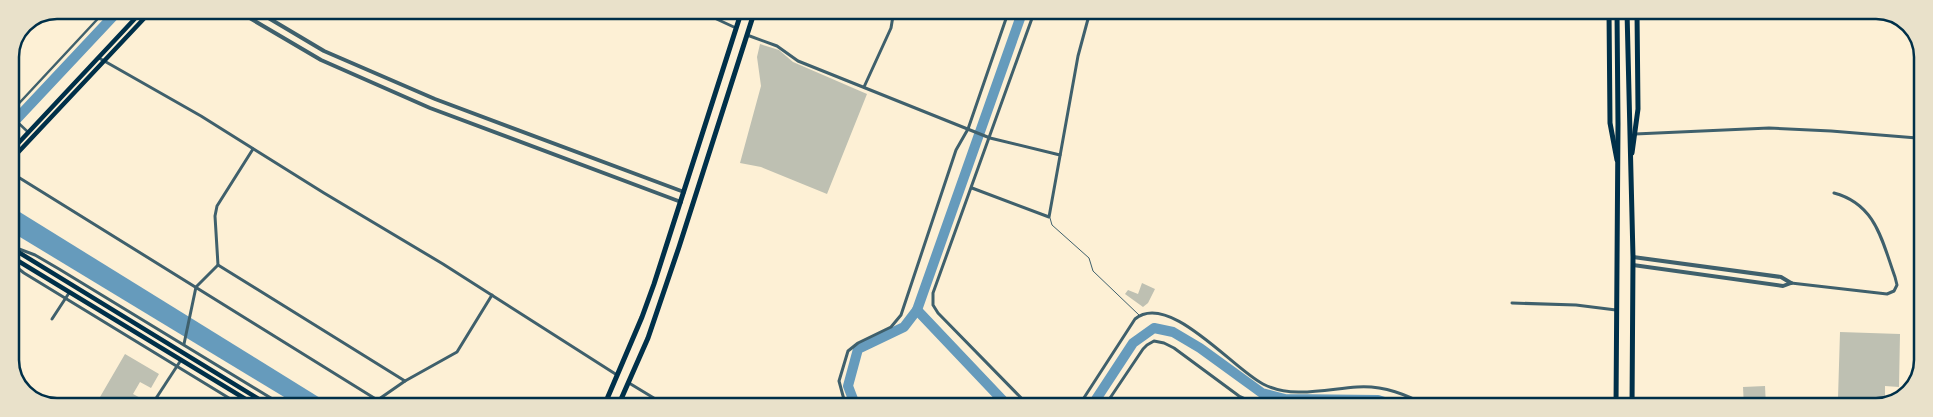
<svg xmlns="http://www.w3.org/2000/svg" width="1933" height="417" font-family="'PT Serif',serif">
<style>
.water{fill:#669bbc}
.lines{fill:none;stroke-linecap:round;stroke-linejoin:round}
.river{stroke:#669bbc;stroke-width:10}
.building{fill:#bec0b2}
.service{stroke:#3f606c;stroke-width:1}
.pedestrian{stroke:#3f606c;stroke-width:2.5}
.minor{stroke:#3f606c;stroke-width:3}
.tertiary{stroke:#3f606c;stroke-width:4}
.secondary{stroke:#003049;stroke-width:4.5}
.primary{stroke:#003049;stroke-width:5}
.trunk{stroke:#003049;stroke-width:5}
.rim{fill:none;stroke:#003049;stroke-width:2.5}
</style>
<rect width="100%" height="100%" fill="#fdf0d5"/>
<path class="water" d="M 10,206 L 333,406 L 299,406 L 10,231 Z"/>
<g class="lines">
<g class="river">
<path d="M 10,126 L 119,10"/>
<path d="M 917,310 L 1009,407"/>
<path d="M 856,407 L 848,386 L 858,349 L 904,327 L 917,310 L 1023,10"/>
<path d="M 1091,407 L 1133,343 L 1154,328 L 1173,332 L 1200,348 L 1262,393 L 1285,399 L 1378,400 L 1400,407"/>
</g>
</g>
<g class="building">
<path d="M 760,44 L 779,50 L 793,62 L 867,94 L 827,194 L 761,167 L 740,163 L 761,86 L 757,57 Z"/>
<path d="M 1916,70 L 1923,70 L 1923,97 L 1914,96 Z"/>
<path d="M 1142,283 L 1155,289 L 1148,303 L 1143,307 L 1125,294 L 1128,290 L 1138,294 Z"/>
<path d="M 1840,332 L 1900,334 L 1899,387 L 1885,386 L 1885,400 L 1838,398 Z"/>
<path d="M 125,354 L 159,374 L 151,388 L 140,382 L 133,394 L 148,402 L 145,406 L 116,406 L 100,397 Z"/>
<path d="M 1765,386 L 1766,407 L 1744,407 L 1743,387 Z"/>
<path d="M 186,400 L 197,406 L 183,406 Z"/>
</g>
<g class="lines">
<path class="service" d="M 1050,218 L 1052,225 L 1089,258 L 1093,271 L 1139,315"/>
<g class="pedestrian">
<path d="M 117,10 L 133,19"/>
<path d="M 10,113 L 106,10"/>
<path d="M 10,115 L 29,133"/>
<path d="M 1119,407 L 1132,403 L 1145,407"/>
</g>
<g class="minor">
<path d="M 697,10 L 736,28"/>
<path d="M 747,35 L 777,46 L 798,61 L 990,138 L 1060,155"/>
<path d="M 99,58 L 201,116 L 324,193 L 443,264 L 617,375"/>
<path d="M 864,87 L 891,28 L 894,10"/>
<path d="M 1635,134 L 1769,128 L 1831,131 L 1917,138"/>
<path d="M 253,149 L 217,206 L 215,216 L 218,265 L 405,381 L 457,352 L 492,295"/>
<path d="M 10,172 L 387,406"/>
<path d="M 972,188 L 1049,217 L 1078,56 L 1088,19 L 1102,15 L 1103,10"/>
<path d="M 11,246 L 35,255 L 59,269 L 284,406"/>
<path d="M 10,262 L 24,273 L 242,406"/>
<path d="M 1791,283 L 1887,294 L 1894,291 L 1897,285 L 1895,277 C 1882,241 1876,204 1834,193"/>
<path d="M 1512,303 L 1576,305 L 1616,310"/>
<path d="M 52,319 L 69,293"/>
<path d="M 184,344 L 196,287 L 218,265"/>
<path d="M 629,383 L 667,406"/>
<path d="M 151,406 L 181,360"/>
<path d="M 369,406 L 405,381"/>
<path d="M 846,407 L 839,381 L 848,351 L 858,343 L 891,327 L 901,315 L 956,150 L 968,129 L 1009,10"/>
<path d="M 1030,407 L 938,313 L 933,305 L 933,293 L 1035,10"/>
<path d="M 1078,407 L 1135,319 C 1169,291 1233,369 1263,384 C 1292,399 1327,389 1357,387 C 1384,385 1407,395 1430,407"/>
<path d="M 1104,407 L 1143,349 L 1147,345 L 1154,341 L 1164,343 L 1174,348 L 1239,396 L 1263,407"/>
</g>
<g class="tertiary">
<path d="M 236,10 L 321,60 L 430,108 L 681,202"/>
<path d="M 255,10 L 324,51 L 435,99 L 684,192"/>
<path d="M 1633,257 L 1781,277 L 1791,283"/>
<path d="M 1633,265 L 1783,286 L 1791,283"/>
</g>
<g class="secondary">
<path d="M 10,152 L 143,10"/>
<path d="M 10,161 L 152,10"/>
<path d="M 10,247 L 270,406"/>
<path d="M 10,256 L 257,406"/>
</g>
<g class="primary">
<path d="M 1609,11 L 1610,123 L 1617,160"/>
<path d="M 1632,153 L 1638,109 L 1637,11"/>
<path d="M 604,406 L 642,317 L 654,284 L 742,10"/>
<path d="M 618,406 L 648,338 L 679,247 L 755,10"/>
</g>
<g class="trunk">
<path d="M 1627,11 L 1633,257 L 1632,407"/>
<path d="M 1616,407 L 1618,124 L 1617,11"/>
</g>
</g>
<path d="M0 0H1933V417H0ZM57 19H1876A38 38 0 0 1 1914 57V360A38 38 0 0 1 1876 398H57A38 38 0 0 1 19 360V57A38 38 0 0 1 57 19Z" fill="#e9e1ca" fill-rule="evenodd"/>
<path class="rim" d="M57 19H1876A38 38 0 0 1 1914 57V360A38 38 0 0 1 1876 398H57A38 38 0 0 1 19 360V57A38 38 0 0 1 57 19Z"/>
</svg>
